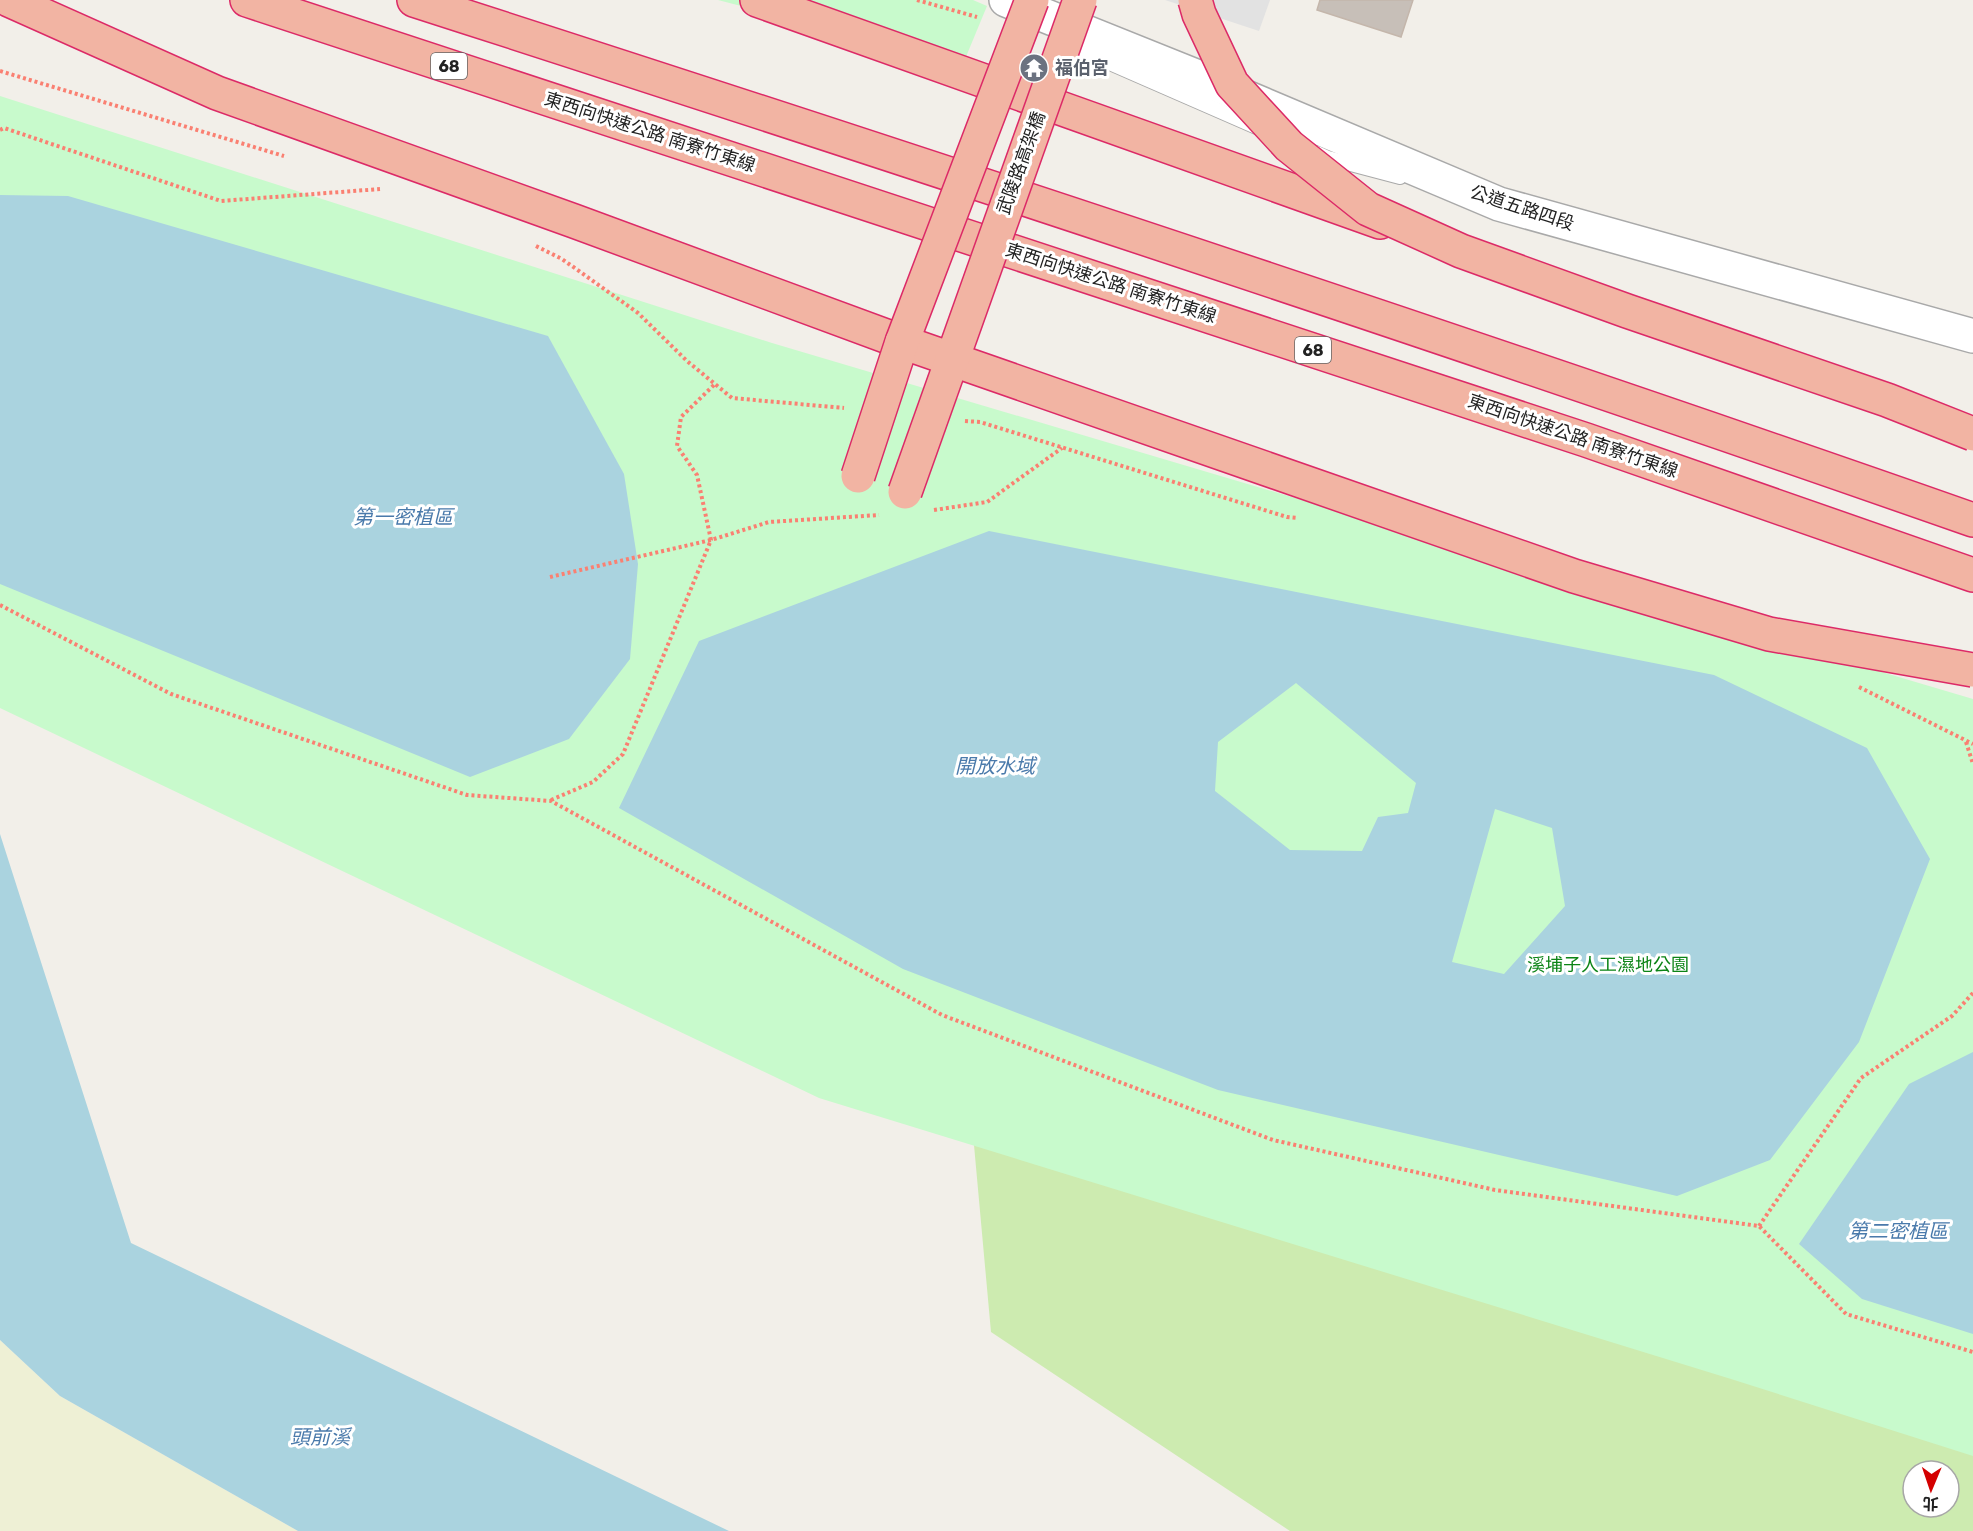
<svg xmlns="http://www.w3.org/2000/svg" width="1973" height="1531" font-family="Rubik,'Noto Sans TC',sans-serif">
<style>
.farmland{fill:#eef0d5}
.grass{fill:#cdebb0;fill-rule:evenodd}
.park{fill:#c8facc}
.parking{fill:#e2e2e2}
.water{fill:#aad3df;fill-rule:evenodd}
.building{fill:#c7bfb8;stroke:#c4b6ab;stroke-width:1.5}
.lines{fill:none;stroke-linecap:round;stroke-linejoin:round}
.service-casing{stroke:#a9a9a9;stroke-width:16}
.tertiary-casing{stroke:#a9a9a9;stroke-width:36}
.trunk-casing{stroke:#dc2a67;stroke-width:36}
.path{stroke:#fa8072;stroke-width:4;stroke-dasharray:3 3;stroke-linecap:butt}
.service{stroke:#fff;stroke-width:14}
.tertiary{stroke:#fff;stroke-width:33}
.trunk{stroke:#f2b4a3;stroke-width:33}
.trunk-bridge-casing{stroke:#dc2a67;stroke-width:36;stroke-linecap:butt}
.trunk-bridge{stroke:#f2b4a3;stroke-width:33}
.labels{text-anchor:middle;stroke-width:6;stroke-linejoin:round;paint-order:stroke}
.shield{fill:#fff;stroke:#646464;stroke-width:1.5}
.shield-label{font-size:16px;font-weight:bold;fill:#222}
.worship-label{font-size:18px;font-weight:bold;fill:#5b616d;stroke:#fff;text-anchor:start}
.street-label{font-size:18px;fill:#222;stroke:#fff}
.park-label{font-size:18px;fill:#0c8416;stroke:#fff}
.water-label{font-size:20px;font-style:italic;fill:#4a7aab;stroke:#fff}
</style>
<rect width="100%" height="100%" fill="#f2efe9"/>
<path class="farmland" d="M 0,1340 L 60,1396 L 298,1531 L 0,1531 Z"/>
<path class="grass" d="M 968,1079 L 1973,1389 L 1973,1531 L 1290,1531 L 991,1332 ZM 1913,1471 L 1949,1471 L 1949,1507 L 1913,1507 Z"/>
<g class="park">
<path d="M 718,0 L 973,0 L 987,6 L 963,64 Z"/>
<path d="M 0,96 L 772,343 L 1973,699 L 1973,1456 L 1731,1379 L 819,1098 L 0,708 Z"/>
</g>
<path class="parking" d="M 1165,0 L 1270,0 L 1259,31 Z"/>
<g class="water">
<path d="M 0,195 L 68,196 L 548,336 L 624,474 L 638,564 L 630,659 L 569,739 L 470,777 L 0,584 Z"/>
<path d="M 989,531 L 1714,675 L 1867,748 L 1930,859 L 1859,1042 L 1770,1160 L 1677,1196 L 1218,1090 L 903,969 L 619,808 L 699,641 ZM 1296,683 L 1416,783 L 1408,813 L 1378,817 L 1362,851 L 1290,850 L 1215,791 L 1218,742 ZM 1495,809 L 1552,828 L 1565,906 L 1504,974 L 1452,962 Z"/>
<path d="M 0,834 L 131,1243 L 729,1531 L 298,1531 L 60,1396 L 0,1340 Z"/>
<path d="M 1973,1052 L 1973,1334 L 1862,1299 L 1799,1244 L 1909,1084 Z"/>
</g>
<path class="building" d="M 1320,0 L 1413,0 L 1401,37 L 1317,10 Z"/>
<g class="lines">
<g class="service-casing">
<g id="service">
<path d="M 1064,43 L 1261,129"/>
<path d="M 1317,153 L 1328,158 L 1400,177"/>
</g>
</g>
<g class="tertiary-casing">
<path id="tertiary" d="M 1006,0 L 1203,79 L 1499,204 L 1973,336"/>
</g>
<g class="trunk-casing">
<g id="trunk">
<path d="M 9,0 L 217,93 L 574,221 L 902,342"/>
<path d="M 247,0 L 1586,440 L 1973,575"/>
<path d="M 414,0 C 936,168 1456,339 1973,520"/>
<path d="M 757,0 L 1380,222"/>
</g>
</g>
<g class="path">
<path d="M 917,0 L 977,17"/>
<path d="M 0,71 L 284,156"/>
<path d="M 0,130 L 4,128 L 221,201 L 380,189"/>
<path d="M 536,246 L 562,259 L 638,313 L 687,361 L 732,398 L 844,408"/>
<path d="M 965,421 L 980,422 L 1287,517 L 1297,518"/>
<path d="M 934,510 L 987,502 L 1062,448"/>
<path d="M 550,577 L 711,540 L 769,522 L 879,515"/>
<path d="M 0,605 L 171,694 L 467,795 L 551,801 L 942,1015 L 1273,1140 L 1495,1190 L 1759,1226 L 1846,1314 L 1973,1352"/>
<path d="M 1859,687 L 1973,744"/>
<path d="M 1966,742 L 1973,764"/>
<path d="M 551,800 L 593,782 L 623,754 L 711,540 L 697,475 L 677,446 L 681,417 L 715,384"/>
<path d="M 1759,1226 L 1861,1078 L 1952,1016 L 1973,993"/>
</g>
<use href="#service" class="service"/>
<use href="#tertiary" class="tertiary"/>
<use href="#trunk" class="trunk"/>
<g class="trunk-bridge-casing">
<g id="trunk-bridge">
<path d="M 1195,0 L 1199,14 L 1232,84 L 1289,146 L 1368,209 L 1461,251 L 1627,311 L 1887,400 L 1973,434"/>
<path d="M 902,342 L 1574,576 L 1769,634 L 1973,670"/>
<path d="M 858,476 L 902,342 L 1032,0"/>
<path d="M 905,492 L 1080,0"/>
</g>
</g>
<use href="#trunk-bridge" class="trunk-bridge"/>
</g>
<defs>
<g id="temple-disc" transform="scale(1.5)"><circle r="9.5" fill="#6b7280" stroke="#fff"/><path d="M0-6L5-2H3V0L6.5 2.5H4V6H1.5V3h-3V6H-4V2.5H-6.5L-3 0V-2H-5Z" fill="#fff"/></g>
</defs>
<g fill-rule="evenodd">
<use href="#temple-disc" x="1034" y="68"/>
</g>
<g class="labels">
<g class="shield">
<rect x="431" y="53" width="36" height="26" rx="4.5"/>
<rect x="1295" y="337" width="36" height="26" rx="4.5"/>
</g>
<g class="shield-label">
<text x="449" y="72">68</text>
<text x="1313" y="356">68</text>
</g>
<g class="worship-label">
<text x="1055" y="74">福伯宮</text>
</g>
<g class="street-label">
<text transform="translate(650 132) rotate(18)" y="6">東西向快速公路 南寮竹東線</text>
<text transform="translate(1021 163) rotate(-70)" y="6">武陵路高架橋</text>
<text transform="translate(1522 208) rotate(18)" y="6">公道五路四段</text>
<text transform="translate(1111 283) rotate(18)" y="6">東西向快速公路 南寮竹東線</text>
<text transform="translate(1573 436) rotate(19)" y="6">東西向快速公路 南寮竹東線</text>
</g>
<g class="park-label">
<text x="1608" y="971">溪埔子人工濕地公園</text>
</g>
<g class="water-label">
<text x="403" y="524">第一密植區</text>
<text x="995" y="773">開放水域</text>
<text x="1898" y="1238">第二密植區</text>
<text x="320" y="1444">頭前溪</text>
</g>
</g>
<g transform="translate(1931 1489) rotate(182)"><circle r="28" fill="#ffffff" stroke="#a7a7a7" stroke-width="1.5"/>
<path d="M0-4.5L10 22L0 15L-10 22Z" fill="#d40000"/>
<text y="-9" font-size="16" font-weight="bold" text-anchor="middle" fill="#222222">北</text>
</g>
</svg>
